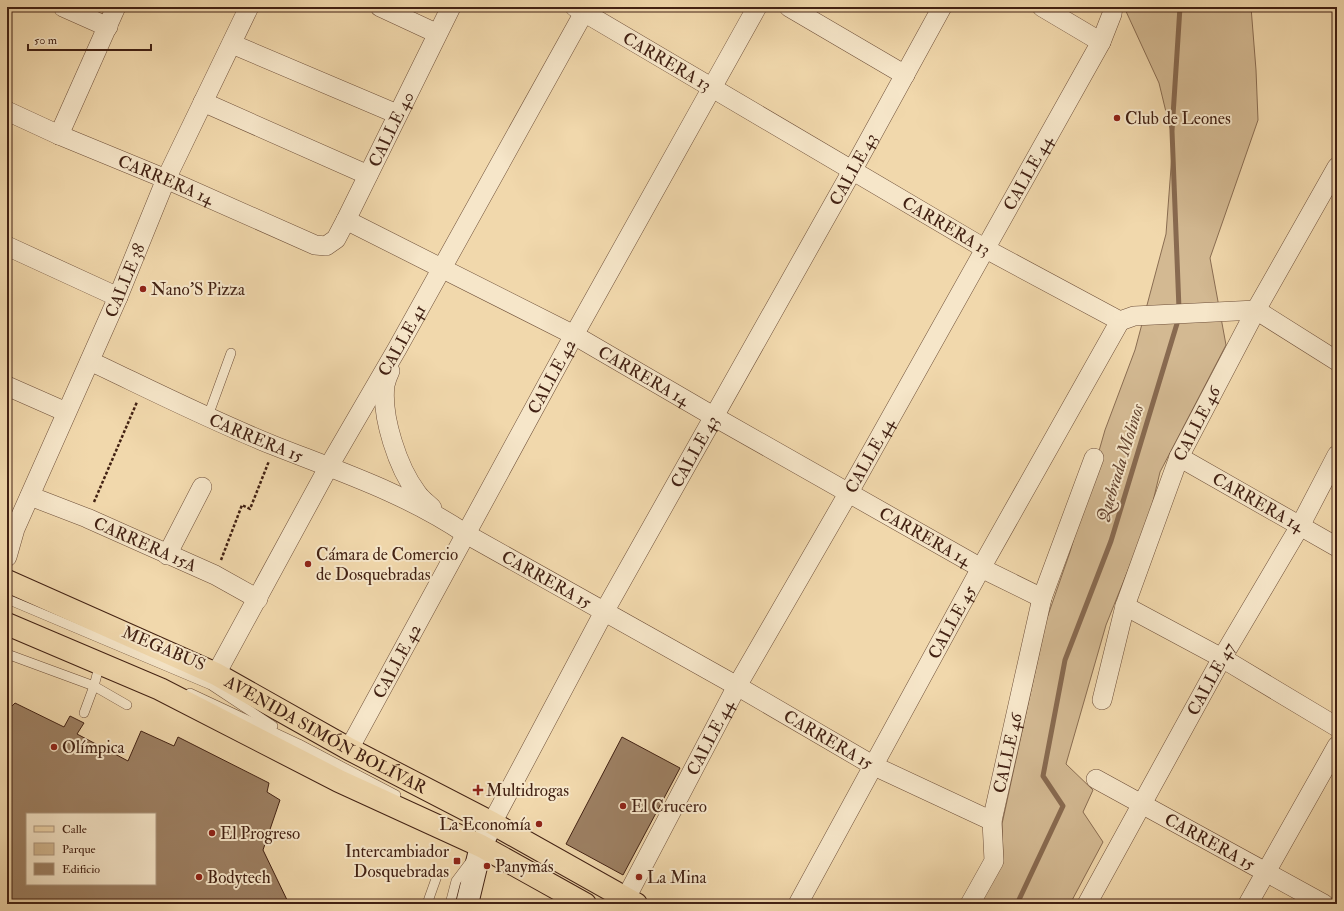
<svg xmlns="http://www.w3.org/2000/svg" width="1344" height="911" font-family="'IM FELL Double Pica',serif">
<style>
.green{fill:#d3b992;stroke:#8a6d52}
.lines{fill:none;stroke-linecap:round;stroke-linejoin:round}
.stream{stroke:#886a50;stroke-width:5}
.building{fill:#9d8063;stroke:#422113;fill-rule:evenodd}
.lane-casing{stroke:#6e4f39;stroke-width:10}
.street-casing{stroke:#6e4f39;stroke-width:20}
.secondary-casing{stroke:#422113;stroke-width:24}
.primary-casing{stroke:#422113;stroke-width:24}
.path{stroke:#422113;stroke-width:2.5;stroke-dasharray:3 2;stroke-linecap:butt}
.lane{stroke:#f6e6c9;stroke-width:9}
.street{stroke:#f6e6c9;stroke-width:19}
.secondary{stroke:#f6e6c9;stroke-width:22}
.primary{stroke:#f1d8ac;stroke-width:22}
.poi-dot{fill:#8f2418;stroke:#f6e6c9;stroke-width:1.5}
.labels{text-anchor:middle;stroke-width:4;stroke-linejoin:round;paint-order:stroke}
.street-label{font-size:17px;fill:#422113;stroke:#f6e6c9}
.poi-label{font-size:17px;fill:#422113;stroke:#f6e6c9;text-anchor:start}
.water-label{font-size:18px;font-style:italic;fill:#654531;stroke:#f6e6c9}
</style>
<rect width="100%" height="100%" fill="#f1d8ac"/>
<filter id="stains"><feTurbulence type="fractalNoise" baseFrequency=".005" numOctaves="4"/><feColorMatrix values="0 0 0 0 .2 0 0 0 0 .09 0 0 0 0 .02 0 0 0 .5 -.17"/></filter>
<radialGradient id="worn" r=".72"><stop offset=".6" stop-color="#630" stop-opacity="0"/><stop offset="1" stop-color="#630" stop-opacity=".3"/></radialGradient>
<path class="green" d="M 1124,7 L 1251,7 L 1256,70 L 1258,120 L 1210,258 L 1226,345 L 1160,472 L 1149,518 L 1106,625 L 1066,764 L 1093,790 L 1083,812 L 1103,842 L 1070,904 L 980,904 L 1003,862 L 1002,824 L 1046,621 L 1070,552 L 1105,430 L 1135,350 L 1166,234 L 1173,141 L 1159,83 Z"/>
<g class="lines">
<g class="stream">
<path d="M 1179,309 L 1172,131 L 1180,7"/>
<path d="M 1017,904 L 1063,806 L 1043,776 L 1065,660 L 1111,541 L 1179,317"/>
</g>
</g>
<g class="building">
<path d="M 7,703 L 12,706 L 15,703 L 64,727 L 70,716 L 84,723 L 77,734 L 128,761 L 141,731 L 174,746 L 178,737 L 269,783 L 267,792 L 280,800 L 263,850 L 289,904 L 7,904 ZM 27,814 L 155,814 L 155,884 L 27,884 Z"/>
<path d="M 622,737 L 680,768 L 623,875 L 566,844 Z"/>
</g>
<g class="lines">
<g class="lane-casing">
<g id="lane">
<path d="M 208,416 L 231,353"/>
<path d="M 7,599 L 211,685 L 273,726"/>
<path d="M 7,654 L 94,686 L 127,705"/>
<path d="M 190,693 L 299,744 L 396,795"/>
<path d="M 84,713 L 94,686 L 100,663"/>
<path d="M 427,904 L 437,876"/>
<path d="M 450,904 L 456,881 L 471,861"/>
</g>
</g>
<g class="street-casing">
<g id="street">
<path d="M 63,7 L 108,27"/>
<path d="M 380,7 L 436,33"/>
<path id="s1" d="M 575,7 L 984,248 L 1120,321 L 1134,316 L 1256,310 L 1337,361"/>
<path d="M 789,7 L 905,75"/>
<path d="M 1042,7 L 1101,42"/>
<path d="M 232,44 L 397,114"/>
<path d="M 203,102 L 368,175"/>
<path id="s2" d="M 7,111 L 59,135 L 166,179 L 315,245 L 326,246 L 336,239 L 346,220 L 451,7"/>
<path d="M 59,135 L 116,7"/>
<path id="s3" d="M 346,220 L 574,335 L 713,416 L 981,568 L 1042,598"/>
<path d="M 7,246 L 118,297"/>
<path id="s4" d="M 90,361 C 151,390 212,421 275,446 C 341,472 407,494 466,534 L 737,686 L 874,766 L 992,821"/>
<path d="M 390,371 C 388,375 386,381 385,385 C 381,417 398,468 417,493 C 421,499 427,503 432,508"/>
<path d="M 7,386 L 66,412"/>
<path id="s5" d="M 1179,457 L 1337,547"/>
<path id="s6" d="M 30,496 L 87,518 L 215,575 L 258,599"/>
<path d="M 167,555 L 202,487"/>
<path id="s7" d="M 7,557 L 15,529 L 118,297 L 166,179 L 249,7"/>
<path d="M 1125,606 L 1222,658 L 1337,727"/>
<path id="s8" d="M 216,674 L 329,466 L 397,349 L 587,7"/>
<path id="s9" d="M 1102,700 L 1125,606 L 1179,457 L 1256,310 L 1337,167"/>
<path id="s10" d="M 349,749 L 574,335 L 757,7"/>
<path id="s11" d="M 1096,779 L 1324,904"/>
<path id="s12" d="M 492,823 L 604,612 L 852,171 L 942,7"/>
<path id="s13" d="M 626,898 L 737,686 L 849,492 L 1101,42 L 1112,14 L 1113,7"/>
<path id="s14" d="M 798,904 L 981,568 L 1120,321"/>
<path id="s15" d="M 970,904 L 994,861 L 992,821 L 1042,598 L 1094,458"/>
<path id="s16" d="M 1087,904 L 1222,658 L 1300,526 L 1337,455"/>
<path d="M 1248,904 L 1337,746"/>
</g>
</g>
<g class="secondary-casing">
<path id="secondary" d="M 467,904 L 481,846 L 492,823"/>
</g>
<g class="primary-casing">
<g id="primary">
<path id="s17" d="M 7,581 L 216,674 L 349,749 L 492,823 L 636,904"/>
<path d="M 7,624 L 160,689 L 339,781 L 481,846 L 585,904"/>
</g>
</g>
<g class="path">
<path d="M 94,502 L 137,402"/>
<path d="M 221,560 L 242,505 L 250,509 L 269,461"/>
</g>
<use href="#lane" class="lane"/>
<use href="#street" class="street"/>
<use href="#secondary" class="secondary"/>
<use href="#primary" class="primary"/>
</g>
<g class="poi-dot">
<circle cx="1117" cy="118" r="4"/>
<circle cx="143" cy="289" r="4"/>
<circle cx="308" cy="564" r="4"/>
<circle cx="54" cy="747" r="4"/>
<path d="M476 784h4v4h4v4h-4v4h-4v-4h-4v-4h4z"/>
<circle cx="623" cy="806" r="4"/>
<circle cx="539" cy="824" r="4"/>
<circle cx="212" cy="833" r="4"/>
<rect x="453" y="857" width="8" height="8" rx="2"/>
<circle cx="487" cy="866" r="4"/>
<circle cx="199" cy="877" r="4"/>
<circle cx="639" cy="877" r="4"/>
</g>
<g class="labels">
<g class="street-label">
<text dy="6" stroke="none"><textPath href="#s1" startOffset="107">CARRERA 13</textPath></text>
<text dy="6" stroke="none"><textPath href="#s2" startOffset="482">CALLE 40</textPath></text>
<text dy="6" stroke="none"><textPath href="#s12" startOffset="747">CALLE 43</textPath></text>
<text dy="6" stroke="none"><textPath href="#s13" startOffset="829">CALLE 44</textPath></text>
<text dy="6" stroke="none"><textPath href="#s2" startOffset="173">CARRERA 14</textPath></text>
<text dy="6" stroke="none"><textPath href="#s1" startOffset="431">CARRERA 13</textPath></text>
<text dy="6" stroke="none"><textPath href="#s7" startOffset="301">CALLE 38</textPath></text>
<text dy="6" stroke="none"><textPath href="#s8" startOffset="382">CALLE 41</textPath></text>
<text dy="6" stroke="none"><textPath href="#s3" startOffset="336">CARRERA 14</textPath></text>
<text dy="6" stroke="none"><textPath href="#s10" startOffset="424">CALLE 42</textPath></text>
<text dy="6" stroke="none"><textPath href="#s9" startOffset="293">CALLE 46</textPath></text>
<text dy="6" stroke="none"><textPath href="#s4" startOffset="183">CARRERA 15</textPath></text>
<text dy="6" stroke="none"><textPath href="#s12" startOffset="423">CALLE 43</textPath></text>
<text dy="6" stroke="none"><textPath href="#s13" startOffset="505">CALLE 44</textPath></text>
<text dy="6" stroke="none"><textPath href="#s5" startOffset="91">CARRERA 14</textPath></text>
<text dy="6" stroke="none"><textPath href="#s3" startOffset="660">CARRERA 14</textPath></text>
<text dy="6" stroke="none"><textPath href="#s6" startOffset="125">CARRERA 15A</textPath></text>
<text dy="6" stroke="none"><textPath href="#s4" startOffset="507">CARRERA 15</textPath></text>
<text dy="6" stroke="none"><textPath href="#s14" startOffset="321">CALLE 45</textPath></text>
<text transform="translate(164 648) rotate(23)" y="6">MEGABUS</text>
<text dy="6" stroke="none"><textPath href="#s10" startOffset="100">CALLE 42</textPath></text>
<text dy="6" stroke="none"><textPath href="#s16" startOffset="257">CALLE 47</textPath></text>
<text dy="6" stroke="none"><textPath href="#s17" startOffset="354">AVENIDA SIMÓN BOLÍVAR</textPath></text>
<text dy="6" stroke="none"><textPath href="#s13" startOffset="181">CALLE 44</textPath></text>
<text dy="6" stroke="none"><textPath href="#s4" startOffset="831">CARRERA 15</textPath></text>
<text dy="6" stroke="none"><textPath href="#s15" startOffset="159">CALLE 46</textPath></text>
<text dy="6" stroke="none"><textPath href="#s11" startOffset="130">CARRERA 15</textPath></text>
</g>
<g class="poi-label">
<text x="1125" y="124">Club de Leones</text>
<text x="151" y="295">Nano'S Pizza</text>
<text x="316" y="560">Cámara de Comercio<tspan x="316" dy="20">de Dosquebradas</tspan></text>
<text x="62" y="753">Olímpica</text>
<text x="486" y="796">Multidrogas</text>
<text x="631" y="812">El Crucero</text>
<text x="531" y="830" text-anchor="end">La Economía</text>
<text x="220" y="839">El Progreso</text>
<text x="449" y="857" text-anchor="end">Intercambiador<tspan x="449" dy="20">Dosquebradas</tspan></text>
<text x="495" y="872">Panymás</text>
<text x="207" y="883">Bodytech</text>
<text x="647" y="883">La Mina</text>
</g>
<g class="water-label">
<text transform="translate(1120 463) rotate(-73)" y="6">Quebrada Molinos</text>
</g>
</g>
<rect width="1344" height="911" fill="none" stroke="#f1d8ac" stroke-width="24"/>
<rect x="8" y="8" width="1328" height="895" fill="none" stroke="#422113" stroke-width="2"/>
<rect x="12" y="12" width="1320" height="887" fill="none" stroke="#422113"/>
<rect x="26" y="813" width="130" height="72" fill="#f6e6c9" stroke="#ae9780"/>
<rect x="34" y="826" width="20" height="6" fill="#f1d8ac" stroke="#ae9780"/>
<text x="62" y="833" font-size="12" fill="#422113">Calle</text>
<rect x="34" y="843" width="20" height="12" fill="#d3b992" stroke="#ae9780"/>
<text x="62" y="853" font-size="12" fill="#422113">Parque</text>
<rect x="34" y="863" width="20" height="12" fill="#9d8063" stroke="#ae9780"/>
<text x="62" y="873" font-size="12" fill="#422113">Edificio</text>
<path d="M28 44v6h123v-6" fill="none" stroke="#422113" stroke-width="2"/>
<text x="34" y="44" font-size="12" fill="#422113" stroke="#f6e6c9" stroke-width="3" paint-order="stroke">50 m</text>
<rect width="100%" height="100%" filter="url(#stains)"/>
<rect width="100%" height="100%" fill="url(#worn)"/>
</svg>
